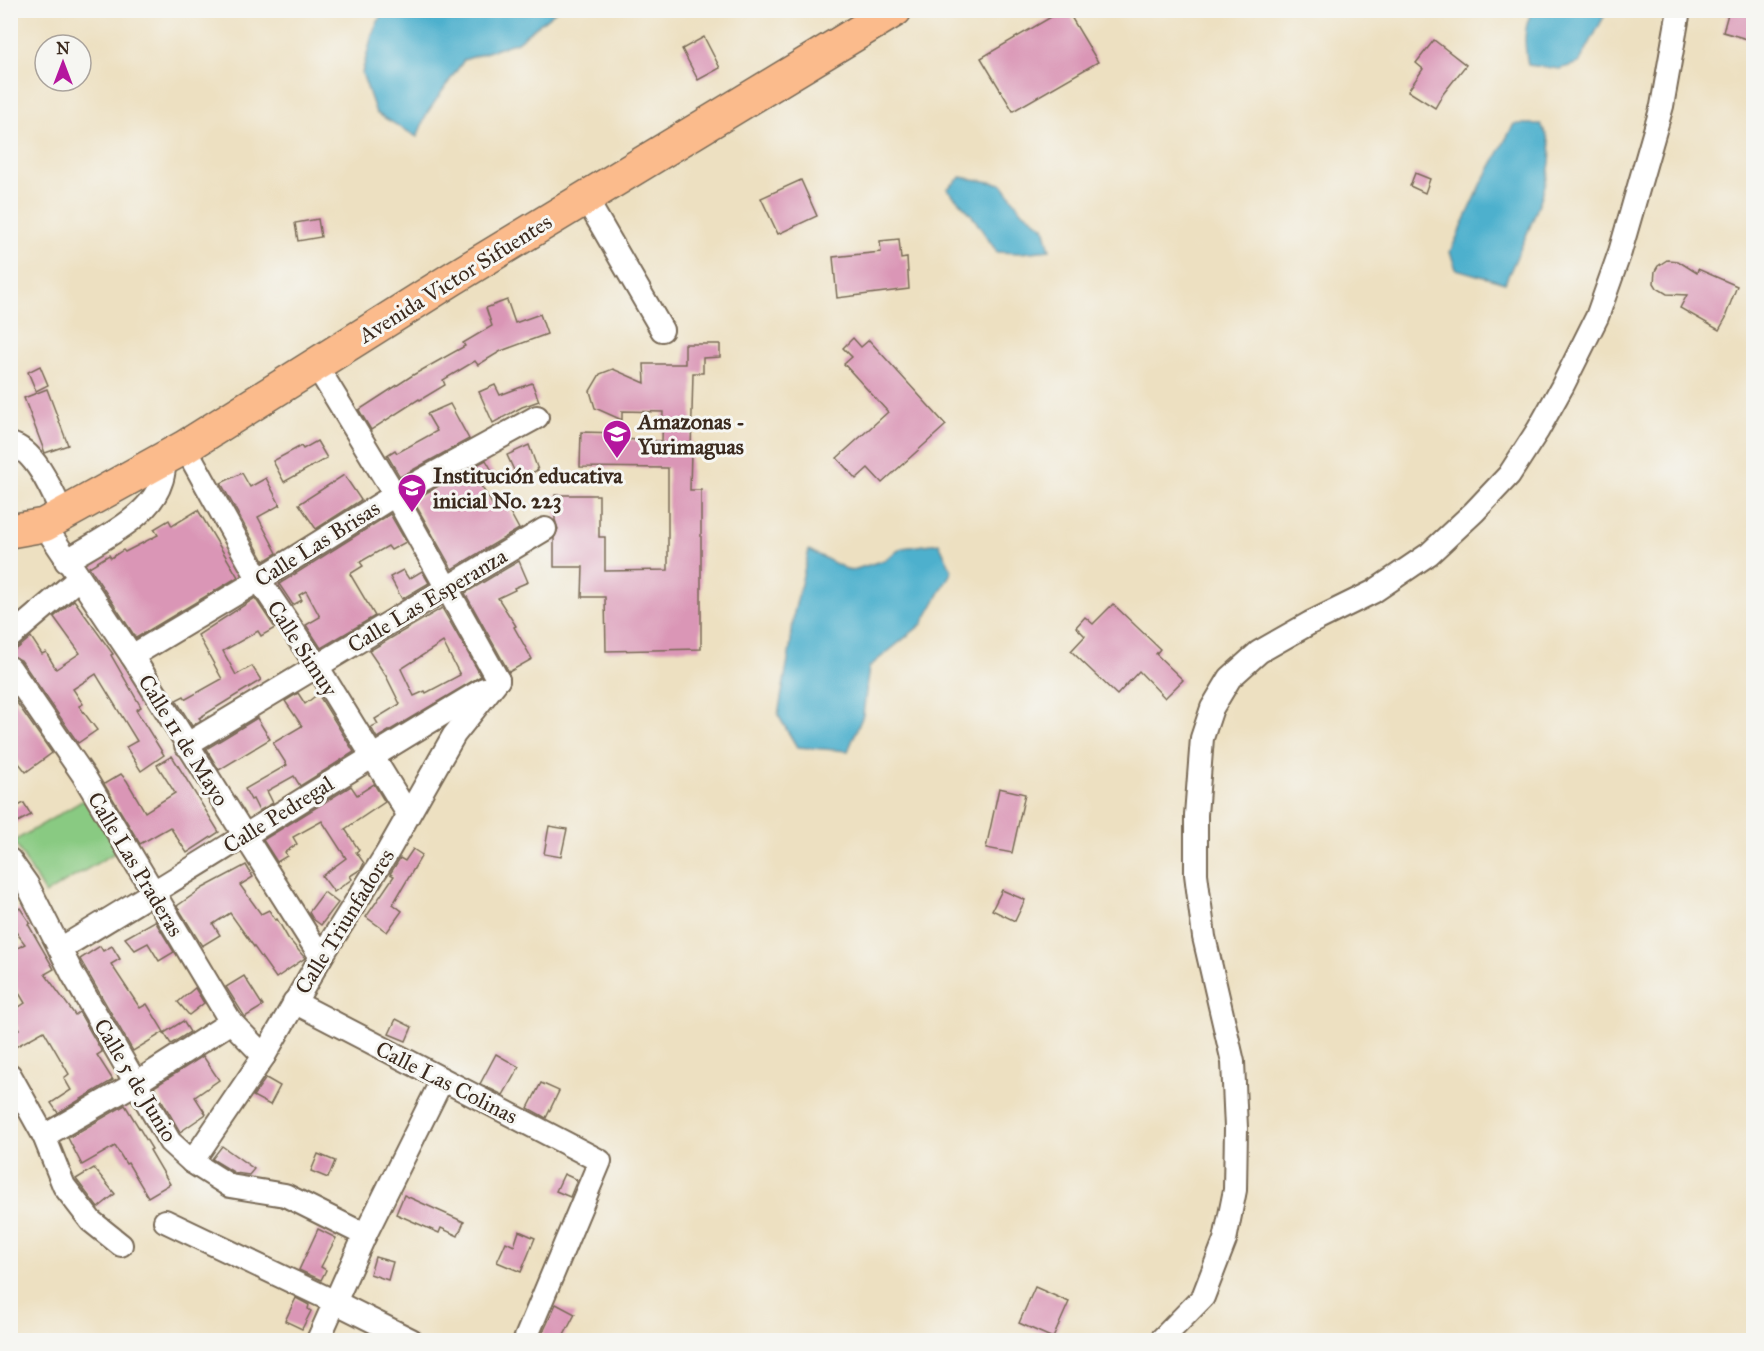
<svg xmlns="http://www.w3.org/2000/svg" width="1764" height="1351" font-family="'IM FELL Great Primer',serif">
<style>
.green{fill:#89ca82;stroke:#627a50;stroke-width:1.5}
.water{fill:#4eb0cd;stroke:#446d76;stroke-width:1.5}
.building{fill:#da96b6;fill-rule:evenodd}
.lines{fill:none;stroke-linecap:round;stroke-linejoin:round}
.minor-casing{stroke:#796a57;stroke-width:26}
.highway-casing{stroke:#796a57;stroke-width:36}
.minor{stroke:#fff;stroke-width:22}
.highway{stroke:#fbbb8c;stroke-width:33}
.labels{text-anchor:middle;stroke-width:6;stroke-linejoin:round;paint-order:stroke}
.street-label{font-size:22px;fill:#3b2a1e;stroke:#f6f6f2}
.poi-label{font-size:22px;font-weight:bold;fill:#3b2a1e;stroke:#f6f6f2;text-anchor:start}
</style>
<rect width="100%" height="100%" fill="#f6f6f2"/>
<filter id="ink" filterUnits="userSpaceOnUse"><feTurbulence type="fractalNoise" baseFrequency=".0167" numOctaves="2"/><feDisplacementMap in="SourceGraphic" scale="12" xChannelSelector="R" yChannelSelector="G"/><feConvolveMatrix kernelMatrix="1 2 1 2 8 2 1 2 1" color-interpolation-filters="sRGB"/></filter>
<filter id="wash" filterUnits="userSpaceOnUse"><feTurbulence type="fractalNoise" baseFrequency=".008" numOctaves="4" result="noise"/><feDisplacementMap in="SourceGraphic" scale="24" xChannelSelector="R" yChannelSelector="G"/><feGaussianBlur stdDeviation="1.35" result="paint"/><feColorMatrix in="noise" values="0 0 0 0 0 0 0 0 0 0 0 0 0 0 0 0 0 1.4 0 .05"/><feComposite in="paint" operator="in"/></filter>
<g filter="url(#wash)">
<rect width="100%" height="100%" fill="#ede0c1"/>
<path class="green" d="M 87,798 L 118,851 L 45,894 L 14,841 Z"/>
<g class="water">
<path d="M 383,11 L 383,10 L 556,11 L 517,42 L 464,60 L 427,113 L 417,137 L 376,113 L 362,73 L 372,35 Z"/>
<path d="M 1532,11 L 1532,10 L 1607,11 L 1579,63 L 1560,69 L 1528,65 C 1524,44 1523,29 1532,11 Z"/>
<path d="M 1514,124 L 1541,124 C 1544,130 1549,138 1550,145 C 1556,179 1519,250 1505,283 L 1456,269 L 1450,252 L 1481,185 Z"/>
<path d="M 961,177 L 1002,184 L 1021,210 L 1044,227 L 1050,250 L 1020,253 L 997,252 L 971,214 L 947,189 Z"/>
<path d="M 939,543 L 952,571 L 922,624 L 869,667 L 863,715 L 848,751 L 797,747 L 778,715 L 790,649 L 794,613 L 809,550 L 850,571 L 884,560 L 902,548 Z"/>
</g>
<g id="blocks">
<g class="building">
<path d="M 1063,10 L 1067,10 L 1098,62 L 1013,111 L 981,58 Z"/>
<path d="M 1729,10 L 1754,10 L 1754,41 L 1723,32 Z"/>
<path d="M 704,37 L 720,68 L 698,80 L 682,49 Z"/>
<path d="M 1434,40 L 1466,65 L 1443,94 L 1435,108 L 1408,91 L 1423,69 L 1416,63 Z"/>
<path d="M 1415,173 L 1430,179 L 1425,193 L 1410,186 Z"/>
<path d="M 801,180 L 817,216 L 778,234 L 761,198 Z"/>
<path d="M 318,219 L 321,237 L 298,241 L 295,223 Z"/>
<path d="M 899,239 L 901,259 L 907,258 L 909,289 L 837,298 L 833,257 L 881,252 L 880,241 Z"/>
<path d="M 1667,260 L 1678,261 L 1697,273 L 1698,269 L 1737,286 L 1726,315 L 1727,316 L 1719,330 L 1680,308 L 1687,295 L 1667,294 L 1657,288 L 1654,283 L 1655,271 L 1658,266 Z"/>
<path d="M 507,300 L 515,323 L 540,314 L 547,334 L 501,351 L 478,365 L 475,361 L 443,380 L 445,385 L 420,400 L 419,399 L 371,430 L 359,410 L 413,375 L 465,346 L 463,343 L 492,326 L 486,308 Z"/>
<path d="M 853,338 L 861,347 L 869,340 L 946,425 L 882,483 L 868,468 L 856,479 L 837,458 L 888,412 L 844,364 L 852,357 L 843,348 Z"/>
<path d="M 685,344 L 720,344 L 720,357 L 703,358 L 703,373 L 693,373 L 690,490 L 701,490 L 701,649 L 606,651 L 605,597 L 582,597 L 583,567 L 554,567 L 554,538 L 558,529 L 555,520 L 555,495 L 599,495 L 599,537 L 605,537 L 605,571 L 668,570 L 668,468 L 580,467 L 581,432 L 622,433 L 621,439 L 662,441 L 663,412 L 622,411 L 622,420 L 595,408 L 590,391 L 600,374 L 613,369 L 645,383 L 644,364 L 685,364 Z"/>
<path d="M 40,366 L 48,385 L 36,391 L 28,372 Z"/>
<path d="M 532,383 L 539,401 L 522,407 L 493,423 L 479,392 L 495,385 L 500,395 Z"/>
<path d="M 47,389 L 68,445 L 45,453 L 24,398 Z"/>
<path d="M 450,404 L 469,439 L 400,477 L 387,455 L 395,450 L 397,453 L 437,431 L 427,414 Z"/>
<path d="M 317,441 L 327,458 L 284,482 L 273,461 L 301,446 L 303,449 Z"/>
<path d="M 529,445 L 538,470 L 518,479 L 507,455 Z"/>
<path d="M 486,460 L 495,476 L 480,484 L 486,494 L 482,495 L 487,495 L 495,510 L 506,505 L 519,529 L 452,569 L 413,500 Z"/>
<path d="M 242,473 L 250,487 L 266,478 L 280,505 L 258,517 L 277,553 L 264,561 L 221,483 Z"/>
<path d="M 344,475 L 361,500 L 316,529 L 299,504 Z"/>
<path d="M 198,510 L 238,577 L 136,638 L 89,567 L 109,555 L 111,558 L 123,550 L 125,552 L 158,535 L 154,529 L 169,520 L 172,526 Z"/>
<path d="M 390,514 L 406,542 L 391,550 L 388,546 L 360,562 L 363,566 L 350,574 L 375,616 L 321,648 L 306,625 L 320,617 L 306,591 L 299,595 L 302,600 L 293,605 L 279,584 Z"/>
<path d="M 519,561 L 528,582 L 514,588 L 515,590 L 498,598 L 516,626 L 514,627 L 532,659 L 509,672 L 465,593 Z"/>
<path d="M 403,570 L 409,579 L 422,571 L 429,583 L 402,599 L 390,577 Z"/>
<path d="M 255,598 L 275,628 L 261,636 L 258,631 L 223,651 L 236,675 L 252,666 L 261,680 L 199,718 L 201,720 L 192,726 L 176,700 L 184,696 L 186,699 L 222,679 L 198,635 Z"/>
<path d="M 74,600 L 113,654 L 111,655 L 141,707 L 136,710 L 164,755 L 141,771 L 126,747 L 137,741 L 96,674 L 73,689 L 83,704 L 79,706 L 97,730 L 78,743 L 21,660 L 10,655 L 10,650 L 18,648 L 31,637 L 42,654 L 46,652 L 56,669 L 80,653 L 54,617 Z"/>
<path d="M 1113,604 L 1160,649 L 1156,654 L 1183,680 L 1165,698 L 1139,671 L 1117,695 L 1071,651 L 1085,636 L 1076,627 L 1085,617 L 1093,624 Z"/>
<path d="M 442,608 L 481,676 L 377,738 L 371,727 L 378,724 L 375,719 L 400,704 L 386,676 L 369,651 ZM 443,642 L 460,675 L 426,693 L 425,691 L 414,696 L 401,669 Z"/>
<path d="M 10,693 L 52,753 L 26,772 L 10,752 Z"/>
<path d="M 298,693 L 305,704 L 318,694 L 354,752 L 300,786 L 294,776 L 267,791 L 273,803 L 259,811 L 253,799 L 251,800 L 245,789 L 287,765 L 273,743 L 302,726 L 285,701 Z"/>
<path d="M 257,718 L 270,739 L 219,770 L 206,749 Z"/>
<path d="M 172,756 L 219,832 L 187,853 L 170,827 L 140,844 L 104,784 L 121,774 L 127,781 L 145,812 L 175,793 L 157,765 Z"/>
<path d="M 374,784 L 385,802 L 345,829 L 359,850 L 356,852 L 364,863 L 361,869 L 350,876 L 352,879 L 334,892 L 322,876 L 346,858 L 322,821 L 293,837 L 297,844 L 285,852 L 287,856 L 277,862 L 263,840 L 351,786 L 357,795 Z"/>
<path d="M 999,788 L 1025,794 L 1012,853 L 986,848 Z"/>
<path d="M 24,803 L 31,815 L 10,826 L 10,810 Z"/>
<path d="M 549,826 L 567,829 L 561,857 L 544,854 Z"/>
<path d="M 413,849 L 422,855 L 393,904 L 402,911 L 387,932 L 366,917 L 394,876 L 390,874 L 400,858 L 405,861 Z"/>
<path d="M 246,865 L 253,877 L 240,885 L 261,914 L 269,910 L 275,920 L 277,919 L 288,938 L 305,958 L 276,978 L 230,913 L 213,924 L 220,935 L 202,946 L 177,906 L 203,888 Z"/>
<path d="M 1002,890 L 1025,900 L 1015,921 L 992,910 Z"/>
<path d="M 324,892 L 338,903 L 321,925 L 313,919 L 309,912 Z"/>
<path d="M 20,908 L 30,923 L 28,924 L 54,969 L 45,974 L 75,1015 L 79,1012 L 102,1052 L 97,1055 L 113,1080 L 58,1113 L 51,1103 L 71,1090 L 64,1078 L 69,1074 L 44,1031 L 10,1050 L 10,1034 L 19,1029 L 10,1016 L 10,1013 L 25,1003 L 10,978 L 10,952 L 25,944 L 10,924 L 10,915 Z"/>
<path d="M 155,921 L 174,952 L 159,961 L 148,943 L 135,950 L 125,938 Z"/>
<path d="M 100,946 L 103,951 L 112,946 L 120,959 L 111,964 L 140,1008 L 147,1004 L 164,1032 L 133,1051 L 80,959 Z"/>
<path d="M 244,976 L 263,1006 L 245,1017 L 226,987 Z"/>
<path d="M 195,988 L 204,1003 L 189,1015 L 178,1002 Z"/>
<path d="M 396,1019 L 412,1027 L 406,1041 L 389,1034 Z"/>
<path d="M 183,1021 L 190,1032 L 171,1044 L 164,1033 Z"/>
<path d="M 496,1054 L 519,1067 L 503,1095 L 480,1084 Z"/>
<path d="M 203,1056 L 219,1080 L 195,1097 L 206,1114 L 180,1132 L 154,1087 Z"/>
<path d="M 266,1078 L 280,1086 L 270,1105 L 253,1096 Z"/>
<path d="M 541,1083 L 559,1091 L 546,1118 L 528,1108 Z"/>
<path d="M 125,1105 L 152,1149 L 150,1150 L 170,1184 L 148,1197 L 128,1163 L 126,1164 L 115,1146 L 82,1165 L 68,1138 Z"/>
<path d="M 222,1146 L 254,1169 L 249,1175 L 235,1173 L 212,1159 Z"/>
<path d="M 318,1154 L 335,1161 L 328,1178 L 311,1171 Z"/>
<path d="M 94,1168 L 115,1194 L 98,1208 L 76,1179 Z"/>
<path d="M 564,1174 L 577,1180 L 570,1197 L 556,1191 Z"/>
<path d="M 404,1195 L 464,1222 L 458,1236 L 441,1228 L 439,1233 L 396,1214 Z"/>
<path d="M 318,1229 L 336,1238 L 321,1267 L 326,1270 L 321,1280 L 299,1270 Z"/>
<path d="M 519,1231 L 535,1238 L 521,1272 L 497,1262 L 506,1242 L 514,1246 Z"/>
<path d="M 375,1257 L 393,1262 L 388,1280 L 370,1274 Z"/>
<path d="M 1035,1287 L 1069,1302 L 1053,1338 L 1019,1323 Z"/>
<path d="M 296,1298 L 309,1305 L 308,1309 L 311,1311 L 302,1329 L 285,1321 Z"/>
<path d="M 556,1304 L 575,1314 L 561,1341 L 539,1341 Z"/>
</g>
</g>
</g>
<g filter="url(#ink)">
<use href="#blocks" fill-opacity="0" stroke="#796a57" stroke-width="1.5"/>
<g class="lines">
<g class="minor-casing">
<g id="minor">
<path d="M 585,197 L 662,330"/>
<path d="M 316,365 L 395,495 L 498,680"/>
<path d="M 10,444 C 35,449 53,493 63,515"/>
<path d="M 185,447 L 259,580 L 317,666 L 408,814"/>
<path d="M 44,525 L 132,656 L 321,957"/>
<path d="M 66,561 C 96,542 151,517 161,482 C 164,475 164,466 165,459"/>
<path d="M 10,637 L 78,579"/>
<path d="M 132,656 L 259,580 L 395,495 L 537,417"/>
<path d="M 10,668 L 84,776 L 231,1022 L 264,1056"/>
<path d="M 186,745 L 545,529"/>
<path d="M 10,860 L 27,884 L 72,973 L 170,1142 L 192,1162 L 230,1186 L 285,1195 L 365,1235"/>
<path d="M 60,949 C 202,864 341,774 484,689"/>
<path d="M 294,1002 L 600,1161 L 525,1340"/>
<path d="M 10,1075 L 44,1136 L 64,1186 L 91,1221 L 121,1245"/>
<path d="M 44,1136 L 136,1083 L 231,1022"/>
<path d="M 192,1162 L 264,1056 L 321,957 L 387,853 L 454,735 L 498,680"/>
<path d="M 165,1221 L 335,1302 L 411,1340"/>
<path d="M 318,1340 L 365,1235 L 442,1080"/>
<path d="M 1161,1340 L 1203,1297 L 1225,1240 L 1235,1190 L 1236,1128 L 1233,1062 L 1204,937 L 1196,874 L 1196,815 L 1202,738 L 1212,708 L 1230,678 L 1259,652 L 1310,623 L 1373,592 L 1429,554 L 1474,512 L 1509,475 L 1538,430 L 1562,387 L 1597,317 L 1620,252 L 1662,106 L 1679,10"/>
</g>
</g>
<g class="highway-casing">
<path id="highway" d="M 10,531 L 44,525 L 185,447 L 452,279 L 895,10"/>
</g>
<use href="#minor" class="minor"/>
<use href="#highway" class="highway"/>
</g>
</g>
<defs>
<g id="school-pin" transform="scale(1.5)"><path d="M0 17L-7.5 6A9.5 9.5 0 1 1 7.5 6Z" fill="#b5179e" stroke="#f6f6f2"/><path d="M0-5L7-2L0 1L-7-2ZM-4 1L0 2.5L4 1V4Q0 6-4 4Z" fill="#fff"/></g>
</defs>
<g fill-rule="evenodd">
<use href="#school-pin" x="617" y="434"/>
<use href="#school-pin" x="412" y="488"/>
</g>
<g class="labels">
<g class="street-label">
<text transform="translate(455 278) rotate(-32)" y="8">Avenida Victor Sifuentes</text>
<text transform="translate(317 543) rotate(-32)" y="8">Calle Las Brisas</text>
<text transform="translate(427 600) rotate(-31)" y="8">Calle Las Esperanza</text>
<text transform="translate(303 648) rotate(57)" y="8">Calle Simuy</text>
<text transform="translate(184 740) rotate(58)" y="8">Calle 11 de Mayo</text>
<text transform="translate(278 814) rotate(-32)" y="8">Calle Pedregal</text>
<text transform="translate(136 864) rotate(59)" y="8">Calle Las Praderas</text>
<text transform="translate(344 921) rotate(-58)" y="8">Calle Triunfadores</text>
<text transform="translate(136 1080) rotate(59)" y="8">Calle 5 de Junio</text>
<text transform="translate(447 1082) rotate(27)" y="8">Calle Las Colinas</text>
</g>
<g class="poi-label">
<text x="638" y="429">Amazonas -<tspan x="638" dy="25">Yurimaguas</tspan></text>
<text x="433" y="483">Institución educativa<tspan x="433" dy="25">inicial No. 223</tspan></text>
</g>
</g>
<rect width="1764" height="1351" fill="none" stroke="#f6f6f2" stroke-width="36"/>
<g transform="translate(63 63)"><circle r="28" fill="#f6f6f2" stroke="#aba49d" stroke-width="1.5"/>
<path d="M0-4.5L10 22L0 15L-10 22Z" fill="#b5179e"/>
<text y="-9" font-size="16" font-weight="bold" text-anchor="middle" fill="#3b2a1e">N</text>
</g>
</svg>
